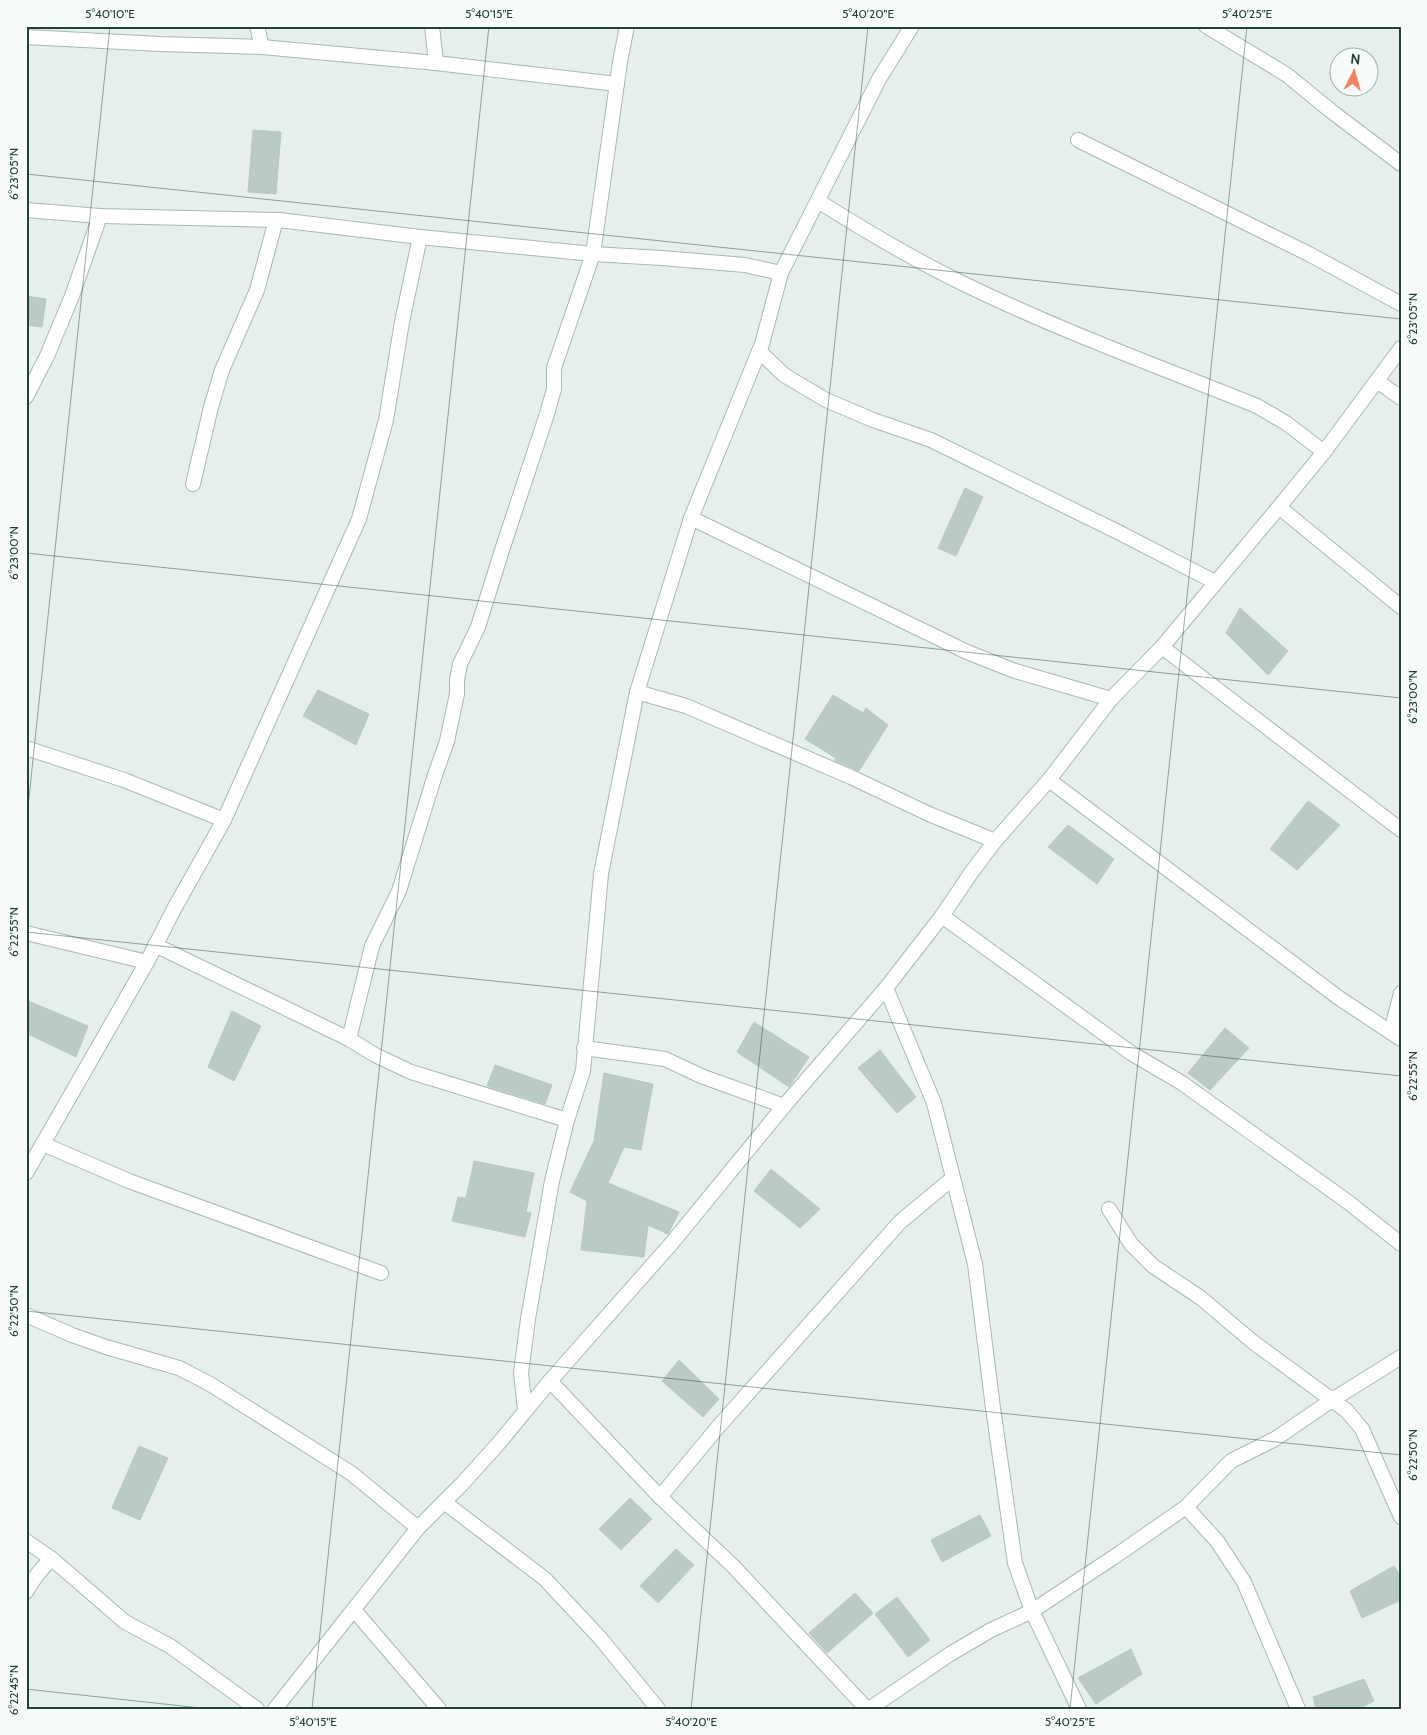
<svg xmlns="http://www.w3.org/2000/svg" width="1427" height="1735" font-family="Cabin,sans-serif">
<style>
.building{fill:#bbcac4;stroke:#b8c9c2}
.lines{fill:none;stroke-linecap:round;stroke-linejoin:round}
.street-casing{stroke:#a8b8b2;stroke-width:16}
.street{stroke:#fff;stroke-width:14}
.ticks{fill:none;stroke:#24423a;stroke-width:1;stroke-opacity:0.45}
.neatline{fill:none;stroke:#24423a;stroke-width:2}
.ticks-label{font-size:12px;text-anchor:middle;fill:#24423a}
</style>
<rect width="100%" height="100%" fill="#e6efeb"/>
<g class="building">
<path d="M 253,130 L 281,132 L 276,194 L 248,192 Z"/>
<path d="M 26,296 L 46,299 L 42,327 L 26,325 Z"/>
<path d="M 965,488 L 983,497 L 956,556 L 938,548 Z"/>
<path d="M 1240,608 L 1288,651 L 1268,675 L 1226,633 Z"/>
<path d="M 318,690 L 369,714 L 356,745 L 303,716 Z"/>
<path d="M 833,695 L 863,713 L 866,708 L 888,725 L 859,771 L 836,761 L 835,760 L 836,758 L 805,739 Z"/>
<path d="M 1308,801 L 1340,825 L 1297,870 L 1270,849 Z"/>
<path d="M 1068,825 L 1114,859 L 1097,884 L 1048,847 Z"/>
<path d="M 26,1000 L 88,1026 L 76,1057 L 26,1033 Z"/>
<path d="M 232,1011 L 261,1026 L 234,1081 L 208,1067 Z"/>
<path d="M 754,1022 L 809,1057 L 789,1087 L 737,1052 Z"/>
<path d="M 1225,1028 L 1249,1048 L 1210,1090 L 1188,1073 Z"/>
<path d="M 880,1050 L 916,1097 L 897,1113 L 858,1068 Z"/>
<path d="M 495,1065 L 552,1085 L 545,1104 L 487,1086 Z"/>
<path d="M 604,1073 L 653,1084 L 641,1150 L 624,1147 L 608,1183 L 679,1212 L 668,1234 L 648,1225 L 644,1257 L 581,1250 L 587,1201 L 570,1192 L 594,1141 Z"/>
<path d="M 474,1161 L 534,1173 L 526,1212 L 531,1213 L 525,1237 L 452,1221 L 458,1197 L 466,1198 Z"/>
<path d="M 771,1169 L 820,1209 L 800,1228 L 754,1191 Z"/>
<path d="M 679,1360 L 719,1399 L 703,1417 L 662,1381 Z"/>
<path d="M 139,1446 L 168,1458 L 140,1520 L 112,1508 Z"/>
<path d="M 630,1498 L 652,1519 L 621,1550 L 599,1529 Z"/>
<path d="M 980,1515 L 991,1536 L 942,1562 L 931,1540 Z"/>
<path d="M 676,1549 L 694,1565 L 658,1603 L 640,1586 Z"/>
<path d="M 1394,1566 L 1401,1577 L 1401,1600 L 1362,1618 L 1350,1591 Z"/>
<path d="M 855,1593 L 873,1613 L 827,1653 L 809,1633 Z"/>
<path d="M 897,1597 L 930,1640 L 908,1657 L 875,1614 Z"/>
<path d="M 1131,1649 L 1142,1674 L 1096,1704 L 1078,1678 Z"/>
<path d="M 1364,1679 L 1374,1701 L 1358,1709 L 1316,1709 L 1313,1697 Z"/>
</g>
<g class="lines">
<g class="street-casing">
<g id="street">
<path d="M 257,26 L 262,47"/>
<path d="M 432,26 L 436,63"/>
<path d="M 1206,26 L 1287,75 L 1331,111 L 1401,164"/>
<path d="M 26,37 L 160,44 L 262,47 L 436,63 L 617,84"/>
<path d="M 1078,140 L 1309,254 L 1401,304"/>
<path d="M 818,201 C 864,230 911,258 960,282 C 1056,329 1157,366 1257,406 L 1286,423 L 1324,452"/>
<path d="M 26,210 L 100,216 L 279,220 L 420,237 L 593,254 L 662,258 L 745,265 L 781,273 L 762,344 L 691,518 L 637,692 L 601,874 L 583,1071 L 567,1120 L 552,1181 L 528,1319 L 521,1373 L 525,1410"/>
<path d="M 781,273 L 879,79 L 912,26"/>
<path d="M 759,351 L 784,375 L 826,400 L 873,420 L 931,440 L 1120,533 L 1215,582"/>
<path d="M 1377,381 L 1401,398"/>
<path d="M 26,397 L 47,356 L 72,296 L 100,216"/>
<path d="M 193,484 L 211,407 L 222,370 L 257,290 L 276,220"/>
<path d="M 1279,507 L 1401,607"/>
<path d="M 691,518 L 967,652 L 1015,671 L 1111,699"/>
<path d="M 1162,647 L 1401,830"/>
<path d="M 637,692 L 686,706 L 851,777 L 929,814 L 995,841"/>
<path d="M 26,748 L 124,780 L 224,820"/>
<path d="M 1049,780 L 1339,998 L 1401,1039"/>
<path d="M 942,916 L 1131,1053 L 1182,1083 L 1348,1202 L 1401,1244"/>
<path d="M 26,933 L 147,962 L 26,1173"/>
<path d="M 155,945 L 349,1039 L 375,1055 L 411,1072 L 567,1120"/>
<path d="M 147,962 L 174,909 L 224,820 L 359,519 L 386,420 L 402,322 L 420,237"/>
<path d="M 886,988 L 934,1103 L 975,1264 L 993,1408 L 1015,1563 L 1032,1611 L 1079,1709"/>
<path d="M 1391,1032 L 1401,993"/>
<path d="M 349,1039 L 372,946 L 399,891 L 435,775 L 447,741 L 457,694 L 457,680 L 460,664 L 478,627 L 503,547 L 547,414 L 554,389 L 554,368 L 593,254 L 620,62 L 627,26"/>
<path d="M 584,1048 L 665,1059 L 701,1076 L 784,1106"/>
<path d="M 43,1144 L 129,1181 L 381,1273"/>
<path d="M 1109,1209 L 1131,1244 L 1153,1266 L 1201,1298 L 1253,1342 L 1347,1411 L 1362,1429 L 1401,1517"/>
<path d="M 26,1315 L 72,1335 L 106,1347 L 179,1368 L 210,1384 L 351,1473 L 418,1528"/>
<path d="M 550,1381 L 660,1497 L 733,1566 L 867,1709"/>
<path d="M 660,1497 L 718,1427 L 900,1222 L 953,1178"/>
<path d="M 444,1502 L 545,1579 L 601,1639 L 658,1709"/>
<path d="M 1186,1507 L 1217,1541 L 1244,1582 L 1298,1709"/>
<path d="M 26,1541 L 52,1559 L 125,1622 L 170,1646 L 257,1709"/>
<path d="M 26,1592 C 33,1579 40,1569 52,1559"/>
<path d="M 354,1610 L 439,1709"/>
<path d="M 275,1709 L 418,1528 L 461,1485 L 499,1443 L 550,1381 L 671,1244 L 784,1106 L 886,988 L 942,916 L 971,873 L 995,841 L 1049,780 L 1111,699 L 1162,647 L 1279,507 L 1324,452 L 1401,348"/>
<path d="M 869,1709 L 950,1654 L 991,1630 L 1032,1611 L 1114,1557 L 1186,1507 L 1231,1461 L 1275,1439 L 1332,1400 L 1401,1357"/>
</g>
</g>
<use href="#street" class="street"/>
</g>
<path class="ticks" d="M 26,174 L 1401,319M 26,553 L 1401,698M 26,826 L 110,26M 26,932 L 1401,1076M 26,1311 L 1401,1455M 26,1689 L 210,1709M 312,1709 L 489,26M 691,1709 L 868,26M 1070,1709 L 1247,26"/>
<rect width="1427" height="1735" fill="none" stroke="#f7fbf9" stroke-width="55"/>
<g transform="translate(1354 72) rotate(6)"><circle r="24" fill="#f7fbf9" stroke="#a3b1ad"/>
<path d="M0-4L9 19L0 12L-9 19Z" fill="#f4845f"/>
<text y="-8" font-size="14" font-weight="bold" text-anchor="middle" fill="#24423a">N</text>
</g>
<rect x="28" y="28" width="1372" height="1680" class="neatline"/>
<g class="ticks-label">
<text x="110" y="18">5°40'10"E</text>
<text x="489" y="18">5°40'15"E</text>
<text x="868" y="18">5°40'20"E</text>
<text x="1247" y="18">5°40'25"E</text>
<text transform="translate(14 174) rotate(-90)" y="4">6°23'05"N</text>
<text transform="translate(1413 319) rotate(-90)" y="4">6°23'05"N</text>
<text transform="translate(14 553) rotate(-90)" y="4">6°23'00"N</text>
<text transform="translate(1413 697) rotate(-90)" y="4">6°23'00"N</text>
<text transform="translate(14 932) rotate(-90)" y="4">6°22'55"N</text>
<text transform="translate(1413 1076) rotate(-90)" y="4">6°22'55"N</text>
<text transform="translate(14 1311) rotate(-90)" y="4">6°22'50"N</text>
<text transform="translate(1413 1455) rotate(-90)" y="4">6°22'50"N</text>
<text transform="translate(14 1690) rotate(-90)" y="4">6°22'45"N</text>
<text x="313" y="1726">5°40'15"E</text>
<text x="691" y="1726">5°40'20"E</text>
<text x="1070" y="1726">5°40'25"E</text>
</g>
</svg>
